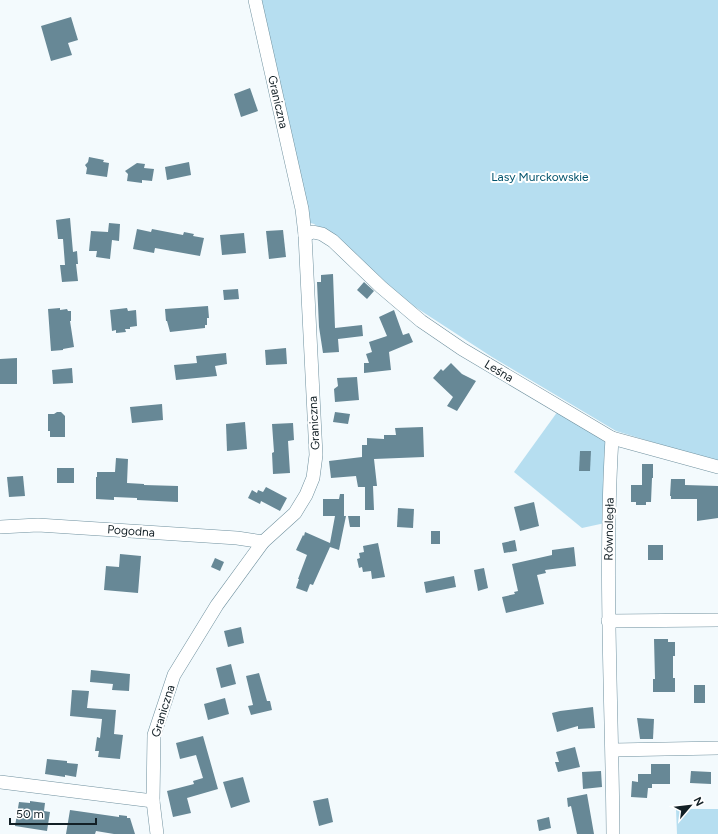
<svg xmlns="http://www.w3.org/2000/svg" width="718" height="834" font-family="Figtree,sans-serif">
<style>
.green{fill:#b6def0}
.building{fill:#678896}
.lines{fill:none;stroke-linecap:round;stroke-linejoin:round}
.minor-casing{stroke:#70919f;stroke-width:14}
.minor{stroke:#fff;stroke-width:13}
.labels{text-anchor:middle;stroke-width:4;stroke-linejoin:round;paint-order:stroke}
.street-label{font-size:12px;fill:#132026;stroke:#fff}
.park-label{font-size:12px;fill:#02536c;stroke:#fff}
</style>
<rect width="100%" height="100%" fill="#f3fafd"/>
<g class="green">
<path d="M 259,0 L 718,0 L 718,462 L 616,431 L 492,357 L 409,303 L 334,237 L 314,224 L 307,222 Z"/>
<path d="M 558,411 L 609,444 L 605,523 L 582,528 L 514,472 Z"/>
<path d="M 676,809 L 718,809 L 718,834 L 677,834 Z"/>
</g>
<g class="building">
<path d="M 71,17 L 78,40 L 68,43 L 72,55 L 51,61 L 41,26 Z"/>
<path d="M 250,88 L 258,111 L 241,117 L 234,94 Z"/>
<path d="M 89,157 L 104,160 L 103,162 L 109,163 L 107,177 L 86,174 L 87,168 L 85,165 L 88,162 Z"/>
<path d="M 189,162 L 191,175 L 167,180 L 165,167 Z"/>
<path d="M 137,163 L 145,164 L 144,168 L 154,169 L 152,181 L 142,180 L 142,183 L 127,181 L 128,174 L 125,171 Z"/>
<path d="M 70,218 L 73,252 L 77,251 L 78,264 L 76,264 L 78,281 L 62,282 L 60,265 L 65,265 L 63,239 L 58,239 L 56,220 Z"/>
<path d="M 109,223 L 120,224 L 119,241 L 112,240 L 110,259 L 96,257 L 97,251 L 89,251 L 91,231 L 108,232 Z"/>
<path d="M 137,229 L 151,232 L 152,229 L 183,235 L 184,232 L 194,234 L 193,236 L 204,238 L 200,256 L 155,248 L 154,253 L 133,249 Z"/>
<path d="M 283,230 L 286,257 L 269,259 L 266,231 Z"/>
<path d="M 244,233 L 246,253 L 222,255 L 220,235 Z"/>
<path d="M 333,274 L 335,328 L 362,325 L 363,336 L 338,339 L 339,352 L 323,353 L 319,327 L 317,282 L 321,282 L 321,275 Z"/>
<path d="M 364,282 L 374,291 L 367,299 L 357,290 Z"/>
<path d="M 238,289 L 239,299 L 224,300 L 223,290 Z"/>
<path d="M 208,306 L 209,318 L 207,318 L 207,325 L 205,325 L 205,328 L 170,332 L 167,321 L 166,321 L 165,309 Z"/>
<path d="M 60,308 L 60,310 L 67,309 L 68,311 L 71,311 L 71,321 L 70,321 L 74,347 L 63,349 L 63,350 L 51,351 L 48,309 Z"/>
<path d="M 127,308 L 128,311 L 136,310 L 137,326 L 130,327 L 130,329 L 125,329 L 126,332 L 116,333 L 116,330 L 112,331 L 110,310 Z"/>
<path d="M 394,310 L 403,335 L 409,333 L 413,342 L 389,352 L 391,370 L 364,373 L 364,363 L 369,363 L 366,354 L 372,352 L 369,342 L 387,336 L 379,317 Z"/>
<path d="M 286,348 L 287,364 L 266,365 L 265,350 Z"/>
<path d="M 226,353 L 227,364 L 215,366 L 217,376 L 176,380 L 174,365 L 197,363 L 196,356 Z"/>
<path d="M 17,358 L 17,384 L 0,384 L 0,359 Z"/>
<path d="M 451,363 L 462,374 L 476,381 L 457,411 L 447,406 L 453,397 L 433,378 L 441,369 L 443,371 Z"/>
<path d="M 72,368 L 73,383 L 53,384 L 52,370 Z"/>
<path d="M 357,377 L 359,400 L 335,402 L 334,389 L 338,386 L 337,378 Z"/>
<path d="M 162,404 L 163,420 L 132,423 L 130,407 Z"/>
<path d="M 57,412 L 61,412 L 65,416 L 65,437 L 50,437 L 50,431 L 48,431 L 48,414 L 54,414 Z"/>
<path d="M 335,412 L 350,414 L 348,424 L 333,422 Z"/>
<path d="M 245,422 L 247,449 L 227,451 L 226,424 Z"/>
<path d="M 293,423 L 294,440 L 288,441 L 290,473 L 273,474 L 272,453 L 274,452 L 272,424 Z"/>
<path d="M 423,427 L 424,457 L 374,459 L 377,486 L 373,486 L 374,510 L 365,510 L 365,487 L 358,487 L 356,476 L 331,478 L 329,461 L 362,457 L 362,445 L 367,445 L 367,438 L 384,439 L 384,435 L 396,435 L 395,428 Z"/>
<path d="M 580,451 L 591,451 L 590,471 L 579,471 Z"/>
<path d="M 116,458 L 128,459 L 127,483 L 144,484 L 144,485 L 178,486 L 178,502 L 137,500 L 137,498 L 114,497 L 114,500 L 96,499 L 96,477 L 97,477 L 97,472 L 115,472 Z"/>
<path d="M 642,464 L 653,464 L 653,478 L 652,478 L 651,502 L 646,502 L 646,505 L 636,505 L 636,502 L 631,502 L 631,485 L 642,485 Z"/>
<rect x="57" y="468" width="17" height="15"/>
<path d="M 23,476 L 25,496 L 9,497 L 7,477 Z"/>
<path d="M 671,479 L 685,479 L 685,485 L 718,486 L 718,518 L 697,521 L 697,499 L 671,499 L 671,496 L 670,496 Z"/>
<path d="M 266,487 L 287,498 L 280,511 L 261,501 L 260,504 L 248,498 L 252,490 L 257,493 L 258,490 L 263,492 Z"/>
<path d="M 340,494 L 344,494 L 344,516 L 346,516 L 339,550 L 330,547 L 313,585 L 310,584 L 307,592 L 296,588 L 299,579 L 298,579 L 307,555 L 296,550 L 303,535 L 304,536 L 305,532 L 330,543 L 335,516 L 323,516 L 323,499 L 339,499 Z"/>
<path d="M 534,502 L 539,526 L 520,531 L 514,507 Z"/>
<path d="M 398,508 L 414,509 L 413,528 L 397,527 Z"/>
<path d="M 348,516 L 360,516 L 360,527 L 350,527 Z"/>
<rect x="431" y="531" width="9" height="13"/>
<path d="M 515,540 L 517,551 L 504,553 L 502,543 Z"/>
<path d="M 378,543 L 385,577 L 372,579 L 371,571 L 363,572 L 362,567 L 359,568 L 357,559 L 360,558 L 359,553 L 364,552 L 363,546 Z"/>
<rect x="648" y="545" width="15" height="15"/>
<path d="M 574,547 L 576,566 L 545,570 L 546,573 L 537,575 L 544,604 L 506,613 L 502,597 L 515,594 L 514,592 L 518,591 L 512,564 L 552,555 L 552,550 Z"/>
<path d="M 120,554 L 141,556 L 138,593 L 104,590 L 106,566 L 119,567 Z"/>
<path d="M 215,558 L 224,562 L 220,571 L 211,567 Z"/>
<path d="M 484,568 L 488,588 L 478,591 L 474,570 Z"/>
<path d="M 454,576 L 456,587 L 426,593 L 424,582 Z"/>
<path d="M 241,627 L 244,643 L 228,647 L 224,631 Z"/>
<path d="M 654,639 L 668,639 L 668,642 L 675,642 L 675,656 L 673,656 L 673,678 L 675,678 L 675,692 L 653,692 L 653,679 L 655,679 Z"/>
<path d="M 231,664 L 236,684 L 221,688 L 216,668 Z"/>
<path d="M 91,670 L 130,674 L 129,691 L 112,690 L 113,684 L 90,682 Z"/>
<path d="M 259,673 L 267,701 L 270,701 L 272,710 L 251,715 L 248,706 L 253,705 L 246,676 Z"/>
<rect x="694" y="685" width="11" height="18"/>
<path d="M 72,690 L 89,691 L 87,708 L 116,710 L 114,734 L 123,735 L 120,759 L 98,757 L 99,751 L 95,751 L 97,737 L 100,738 L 102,719 L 70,716 Z"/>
<path d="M 225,698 L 229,714 L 208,720 L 204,704 Z"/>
<path d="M 593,707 L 595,728 L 578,729 L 578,726 L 557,732 L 552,713 L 560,711 Z"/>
<path d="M 637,718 L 654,719 L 653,739 L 640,739 Z"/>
<path d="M 203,736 L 218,789 L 187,798 L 191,813 L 173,817 L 167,791 L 194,784 L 193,781 L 203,778 L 196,755 L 180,759 L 176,743 Z"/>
<path d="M 575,747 L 580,767 L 558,772 L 555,762 L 559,762 L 556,752 Z"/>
<path d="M 47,759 L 67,761 L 67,763 L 78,764 L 76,777 L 65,775 L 65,777 L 45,774 Z"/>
<path d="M 651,764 L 670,764 L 670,784 L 652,784 L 652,788 L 648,788 L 647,798 L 631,797 L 632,781 L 638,782 L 638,774 L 651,774 Z"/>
<path d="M 601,771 L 602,787 L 583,789 L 582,772 Z"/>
<path d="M 691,771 L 711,772 L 711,784 L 690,783 Z"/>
<path d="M 243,777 L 250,802 L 231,808 L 223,782 Z"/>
<path d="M 587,794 L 594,834 L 577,834 L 571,806 L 568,807 L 567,798 Z"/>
<path d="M 328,798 L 333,822 L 319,826 L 313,801 Z"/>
<path d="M 30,801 L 45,803 L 44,811 L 50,812 L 47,831 L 15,826 L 19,802 L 30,803 Z"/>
<path d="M 70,810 L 119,817 L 119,815 L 127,816 L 127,818 L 130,818 L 135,834 L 114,834 L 96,831 L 95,834 L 66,834 Z"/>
<path d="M 549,817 L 551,828 L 539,831 L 537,820 Z"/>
</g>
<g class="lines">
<g class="minor-casing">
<g id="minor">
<path d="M 305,235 L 313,232 L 322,234 L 333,241 L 381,287 L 421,321 L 462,349 L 612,438 L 718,467"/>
<path d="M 612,438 C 604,570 612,702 613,834"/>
<path d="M 0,527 L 38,525 L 237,538 L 263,542"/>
<path d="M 608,621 L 718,620"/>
<path d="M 613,750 L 718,748"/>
<path d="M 0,782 L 153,801"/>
<path d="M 157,834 L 153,801 L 154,735 L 174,675 L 217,605 L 263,542 L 295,513 L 306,495 L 313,478 L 316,455 L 305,235 L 302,209 L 255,0"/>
</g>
</g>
<use href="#minor" class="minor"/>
</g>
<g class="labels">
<g class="street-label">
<text transform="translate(278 102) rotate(77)" y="4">Graniczna</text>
<text transform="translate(499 371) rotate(31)" y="4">Leśna</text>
<text transform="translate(314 423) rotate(-93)" y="4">Graniczna</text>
<text transform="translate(609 529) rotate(-89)" y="4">Równoległa</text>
<text transform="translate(131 531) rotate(4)" y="4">Pogodna</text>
<text transform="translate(163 711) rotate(-73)" y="4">Graniczna</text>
</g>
<g class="park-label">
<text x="540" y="181">Lasy Murckowskie</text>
</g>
</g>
<g transform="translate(690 806) rotate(62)" stroke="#ffffff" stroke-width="3" paint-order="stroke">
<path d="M0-3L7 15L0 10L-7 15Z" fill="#132026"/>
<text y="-6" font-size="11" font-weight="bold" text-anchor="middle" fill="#132026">N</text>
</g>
<path d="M10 818v6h86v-6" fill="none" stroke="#132026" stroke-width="2"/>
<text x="16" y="818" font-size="12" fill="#132026" stroke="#ffffff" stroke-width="3" paint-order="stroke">50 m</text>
</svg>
